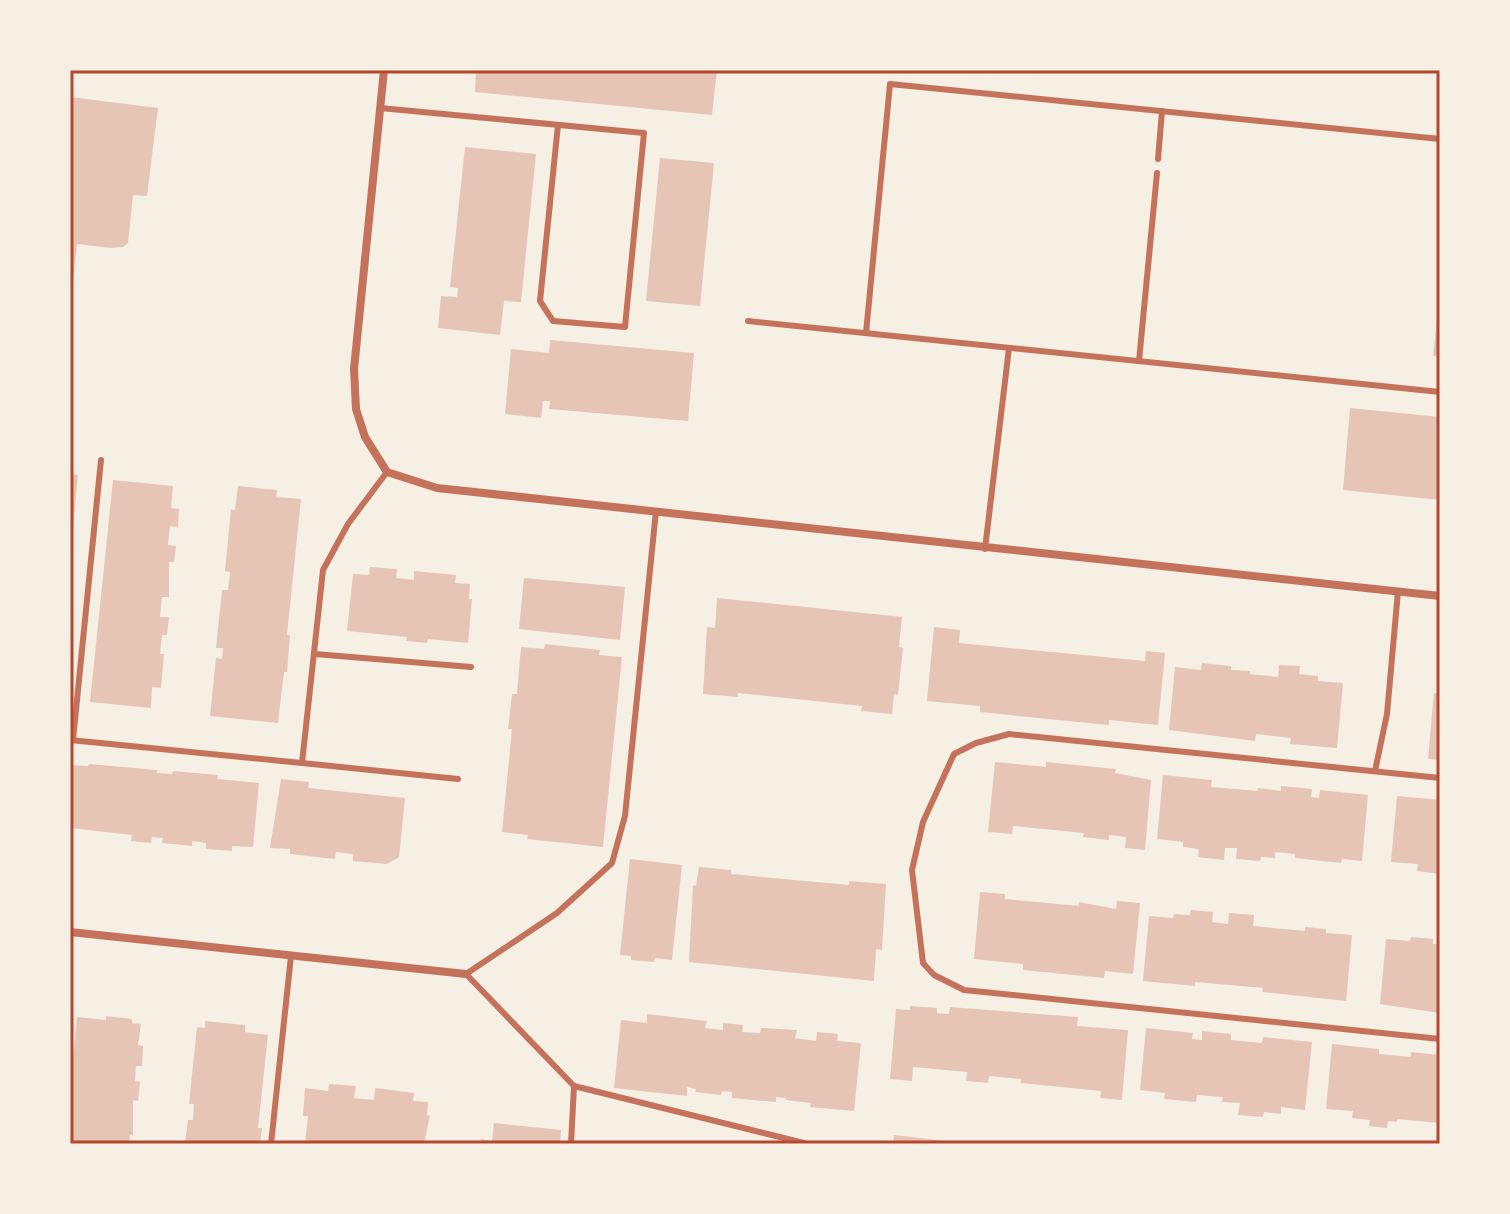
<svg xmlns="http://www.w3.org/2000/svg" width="1510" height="1214" font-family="'Varela Round',sans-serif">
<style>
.building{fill:#e6c5b7}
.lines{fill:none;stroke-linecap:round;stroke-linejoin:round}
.service{stroke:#c5725c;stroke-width:6}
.minor{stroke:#c5725c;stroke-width:8}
.neatline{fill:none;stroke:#b5482f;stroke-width:3}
</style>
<rect width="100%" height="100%" fill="#f6efe4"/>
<g class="building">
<path d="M 476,70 L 717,70 L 712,115 L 475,92 Z"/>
<path d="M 70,97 L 158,108 L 147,196 L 133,195 L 128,243 L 123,247 L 111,248 L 77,244 L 73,281 L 70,281 Z"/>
<path d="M 465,147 L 536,154 L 521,302 L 504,301 L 500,335 L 438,328 L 441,296 L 457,297 L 458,288 L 450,287 Z"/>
<path d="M 660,158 L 714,163 L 700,306 L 646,301 Z"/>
<path d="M 1438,309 L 1440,309 L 1440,356 L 1433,356 Z"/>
<path d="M 550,340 L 694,353 L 688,421 L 549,409 L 550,401 L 543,401 L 541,418 L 505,414 L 511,349 L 549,353 Z"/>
<path d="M 1350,408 L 1440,417 L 1440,500 L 1343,490 Z"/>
<path d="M 70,474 L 78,475 L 72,537 L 70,537 Z"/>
<path d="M 113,480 L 173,486 L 171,508 L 179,509 L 178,527 L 170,526 L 168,545 L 176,546 L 174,562 L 169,562 L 169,597 L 162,597 L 160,617 L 169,617 L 167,635 L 162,635 L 160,654 L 164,654 L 161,688 L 152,687 L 151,708 L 90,702 Z"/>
<path d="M 238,486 L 277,490 L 276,497 L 301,499 L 287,635 L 290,635 L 287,672 L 284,672 L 278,723 L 210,716 L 216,658 L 222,659 L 223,648 L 216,648 L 222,590 L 228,590 L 230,572 L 225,571 L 231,509 L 235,510 Z"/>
<path d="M 370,567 L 397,569 L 396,578 L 414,580 L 414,571 L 456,575 L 455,583 L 470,584 L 469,599 L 472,599 L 468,643 L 428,639 L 427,643 L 406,641 L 407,637 L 347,631 L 353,574 L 369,575 Z"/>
<path d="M 524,578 L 625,587 L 620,640 L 519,629 Z"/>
<path d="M 717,598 L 902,617 L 899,647 L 903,648 L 898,695 L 894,694 L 892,714 L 861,711 L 862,706 L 738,693 L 738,697 L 703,694 L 707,627 L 715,628 Z"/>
<path d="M 934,627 L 960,630 L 959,643 L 1145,661 L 1146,651 L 1165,653 L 1158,725 L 1109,720 L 1109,725 L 980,712 L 980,706 L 927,701 Z"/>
<path d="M 545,644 L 600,650 L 599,655 L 622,657 L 603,847 L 527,839 L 528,835 L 502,832 L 512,729 L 508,729 L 512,694 L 517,694 L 521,647 L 544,649 Z"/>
<path d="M 1202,663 L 1231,666 L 1231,670 L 1250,671 L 1250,674 L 1278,677 L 1279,665 L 1300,666 L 1299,674 L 1318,676 L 1318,681 L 1343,683 L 1337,748 L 1290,744 L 1291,738 L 1256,734 L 1255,741 L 1169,730 L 1175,667 L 1201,670 Z"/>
<path d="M 1434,693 L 1440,694 L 1440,760 L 1428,759 Z"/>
<path d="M 995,762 L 1046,767 L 1046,762 L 1116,769 L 1115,773 L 1151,780 L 1145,850 L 1125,848 L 1126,837 L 1109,835 L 1109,840 L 1083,837 L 1084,833 L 1013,826 L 1012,834 L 988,832 Z"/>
<path d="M 89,764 L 157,770 L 157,773 L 172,774 L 173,771 L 218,775 L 217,779 L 259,783 L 253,847 L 232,846 L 232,851 L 206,849 L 206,843 L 192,841 L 192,846 L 162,843 L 163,838 L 152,837 L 151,843 L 131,841 L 132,835 L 70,828 L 70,765 L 88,766 Z"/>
<path d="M 1163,775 L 1212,780 L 1211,787 L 1258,791 L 1258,788 L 1281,791 L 1281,786 L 1312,789 L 1311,797 L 1319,798 L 1320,790 L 1368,795 L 1362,861 L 1342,859 L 1341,863 L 1295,858 L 1295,854 L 1275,852 L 1275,858 L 1261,857 L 1260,861 L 1236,859 L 1237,848 L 1225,848 L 1224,860 L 1198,857 L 1199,849 L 1183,847 L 1183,842 L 1157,839 Z"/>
<path d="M 281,779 L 309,782 L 308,788 L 405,798 L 399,857 L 387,864 L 353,861 L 353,854 L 336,852 L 335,859 L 290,854 L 290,849 L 270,848 Z"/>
<path d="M 1397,796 L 1440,800 L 1440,874 L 1417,871 L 1418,864 L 1391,862 Z"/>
<path d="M 630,859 L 682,865 L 672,960 L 655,958 L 654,962 L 631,960 L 631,956 L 620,955 Z"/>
<path d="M 699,867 L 731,870 L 731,874 L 849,885 L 849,881 L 886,884 L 882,950 L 876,949 L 874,981 L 689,962 L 693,885 L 696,886 Z"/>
<path d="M 980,892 L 1005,894 L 1005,899 L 1079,906 L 1079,902 L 1116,909 L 1117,901 L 1140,903 L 1133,974 L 1105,971 L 1104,978 L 1023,970 L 1023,964 L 974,959 Z"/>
<path d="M 1191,910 L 1213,912 L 1212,922 L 1228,924 L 1229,913 L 1254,915 L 1253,926 L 1305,931 L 1305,927 L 1326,929 L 1326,933 L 1352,935 L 1346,1001 L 1262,992 L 1263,988 L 1195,982 L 1195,986 L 1143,981 L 1149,916 L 1173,918 L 1174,914 L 1190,915 Z"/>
<path d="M 1411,937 L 1433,939 L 1433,944 L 1440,944 L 1440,1013 L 1380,1004 L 1386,939 L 1410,941 Z"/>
<path d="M 910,1006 L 937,1008 L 937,1013 L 949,1014 L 950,1007 L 1078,1017 L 1077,1026 L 1128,1030 L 1122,1100 L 1100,1098 L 1101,1091 L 1021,1083 L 1021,1079 L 989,1076 L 988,1083 L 966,1081 L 967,1072 L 913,1067 L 912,1081 L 890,1079 L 896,1009 L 910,1010 Z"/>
<path d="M 647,1014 L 707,1021 L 705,1028 L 723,1030 L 723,1023 L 743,1025 L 742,1032 L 760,1033 L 761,1028 L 797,1030 L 795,1038 L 816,1041 L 817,1032 L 838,1034 L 837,1041 L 861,1043 L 854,1111 L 810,1107 L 811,1103 L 786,1100 L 786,1098 L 776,1097 L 776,1102 L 732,1098 L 732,1092 L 722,1091 L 721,1095 L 695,1092 L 696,1089 L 687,1087 L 687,1096 L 614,1088 L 621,1020 L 647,1023 Z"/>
<path d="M 106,1016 L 132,1019 L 132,1023 L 141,1024 L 138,1045 L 143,1046 L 142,1066 L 136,1066 L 135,1081 L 140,1082 L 138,1101 L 133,1100 L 133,1135 L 130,1135 L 129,1144 L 70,1144 L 70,1087 L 77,1017 L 106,1020 Z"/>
<path d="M 205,1021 L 245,1025 L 245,1032 L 268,1035 L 258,1128 L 262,1128 L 260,1144 L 185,1144 L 188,1120 L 193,1120 L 194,1104 L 189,1104 L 197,1027 L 205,1028 Z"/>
<path d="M 1146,1028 L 1193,1033 L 1192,1039 L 1202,1040 L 1202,1031 L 1231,1034 L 1231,1040 L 1262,1043 L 1263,1037 L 1312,1042 L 1305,1110 L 1281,1107 L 1281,1114 L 1264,1112 L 1263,1117 L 1238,1115 L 1240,1103 L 1222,1102 L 1223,1097 L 1197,1095 L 1196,1102 L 1164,1099 L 1165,1093 L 1140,1090 Z"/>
<path d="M 1332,1044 L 1379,1049 L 1379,1054 L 1411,1057 L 1411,1052 L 1440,1055 L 1440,1123 L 1397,1119 L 1397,1122 L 1388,1121 L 1387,1128 L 1369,1126 L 1370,1120 L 1352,1118 L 1353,1111 L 1326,1109 Z"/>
<path d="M 329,1084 L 356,1086 L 354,1098 L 374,1100 L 375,1088 L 414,1093 L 413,1101 L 428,1102 L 427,1116 L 430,1115 L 424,1144 L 305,1144 L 308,1116 L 303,1116 L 305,1088 L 328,1091 Z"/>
<path d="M 494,1123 L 561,1130 L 560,1144 L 481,1144 L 481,1139 L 492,1141 Z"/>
<path d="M 894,1135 L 955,1142 L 955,1144 L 893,1144 Z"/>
</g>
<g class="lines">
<g class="service">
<path d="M 380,108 L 644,133 L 625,327 L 553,321 L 540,301 L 558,125"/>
<path d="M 1158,159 L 1162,111"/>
<path d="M 748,321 L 1440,392"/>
<path d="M 866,333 L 890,84 L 1440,139"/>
<path d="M 1139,361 L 1157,173"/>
<path d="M 656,511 L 625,816 L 612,863 L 557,913 L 466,974 L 574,1086 L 808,1144"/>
<path d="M 985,549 L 1009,348"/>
<path d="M 315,654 L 471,667"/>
<path d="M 70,740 L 302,763 L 323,570 L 348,524 L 387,472"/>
<path d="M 73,740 L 101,460"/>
<path d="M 302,763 L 458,779"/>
<path d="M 1375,771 L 1387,714 L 1398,591"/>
<path d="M 1440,778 L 1009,734 L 976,743 L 954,754 L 923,822 L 912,870 L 923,963 L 934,975 L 964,990 L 1440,1039"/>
<path d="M 271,1144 L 291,956"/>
<path d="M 571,1144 L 574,1086"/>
</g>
<g class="minor">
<path d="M 384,70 L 354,369 L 356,409 L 365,437 L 387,472 L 437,488 L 1440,596"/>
<path d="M 70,932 L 466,974"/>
</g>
</g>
<rect width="1510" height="1214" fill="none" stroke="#f6efe4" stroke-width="144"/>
<rect x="72" y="72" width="1366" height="1070" class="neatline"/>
</svg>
